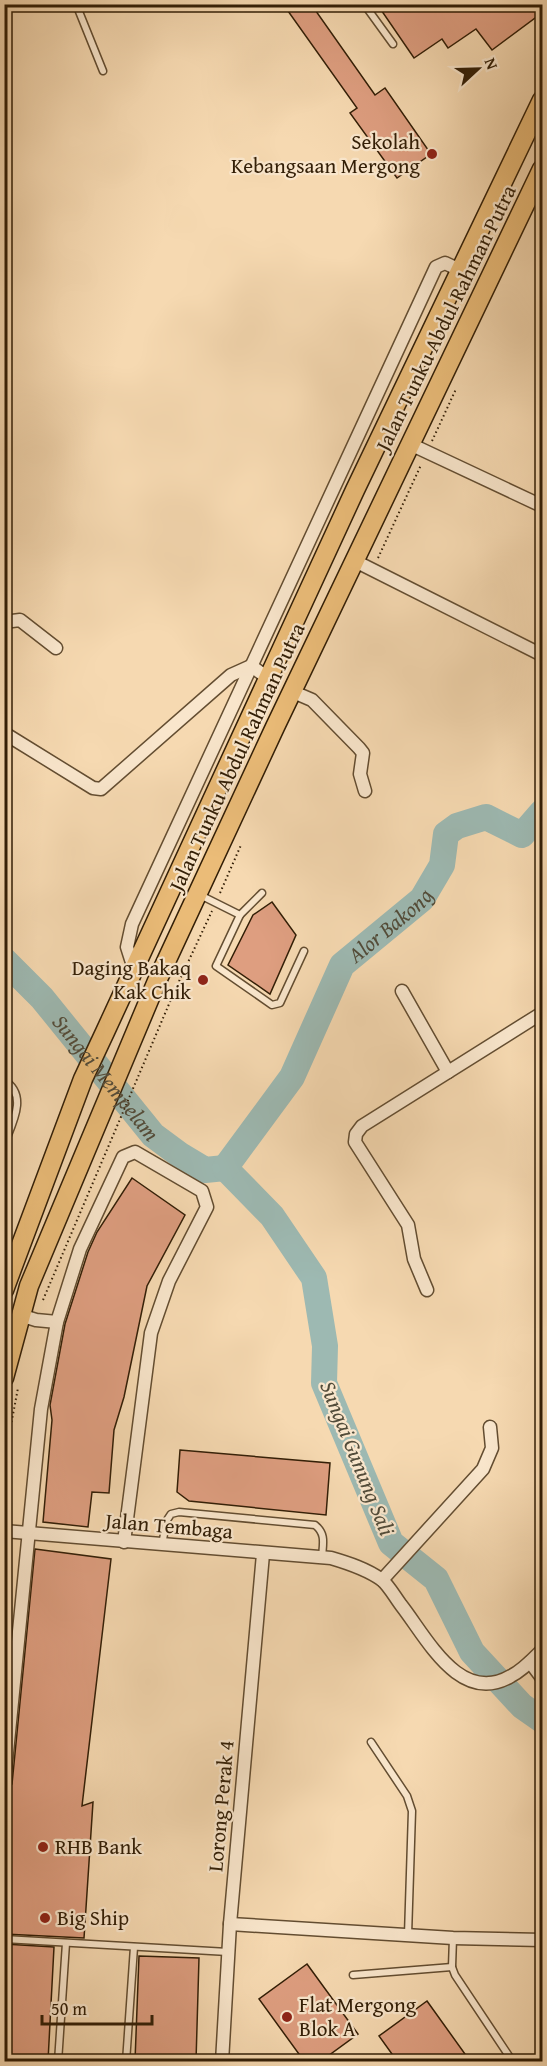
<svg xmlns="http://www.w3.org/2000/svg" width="547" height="2066" font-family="'Gentium Book Plus',serif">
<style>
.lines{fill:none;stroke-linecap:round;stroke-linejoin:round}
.river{stroke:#9db9b2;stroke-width:26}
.building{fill:#de9e80;stroke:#321e06;stroke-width:1.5}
.service-casing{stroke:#634d31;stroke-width:9}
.minor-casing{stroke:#634d31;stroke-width:15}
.primary-casing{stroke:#321e06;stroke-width:21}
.path{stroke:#321e06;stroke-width:2;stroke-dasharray:1.5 3;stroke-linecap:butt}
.service{stroke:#f9e6cc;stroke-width:6}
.minor{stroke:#f9e6cc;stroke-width:12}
.primary{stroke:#ebbc78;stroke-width:18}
.poi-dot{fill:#8f2418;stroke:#f9e6cc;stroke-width:2}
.labels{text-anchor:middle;stroke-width:4.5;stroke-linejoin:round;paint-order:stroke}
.poi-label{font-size:21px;fill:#321e06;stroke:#f9e6cc;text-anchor:start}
.street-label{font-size:21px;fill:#321e06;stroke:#f9e6cc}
.water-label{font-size:22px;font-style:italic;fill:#524c3a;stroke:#f9e6cc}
</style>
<rect width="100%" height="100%" fill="#f6d9b1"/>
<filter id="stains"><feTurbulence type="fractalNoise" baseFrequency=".00333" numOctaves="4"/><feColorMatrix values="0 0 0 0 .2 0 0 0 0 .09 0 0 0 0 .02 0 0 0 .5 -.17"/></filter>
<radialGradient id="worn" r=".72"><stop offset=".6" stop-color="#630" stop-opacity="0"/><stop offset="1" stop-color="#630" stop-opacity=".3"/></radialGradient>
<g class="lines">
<g class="river">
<path id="s1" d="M 4,960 L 42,998 L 153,1135 L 180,1155 L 205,1170 L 225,1168"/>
<path d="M 225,1168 L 272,1216 L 314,1278 L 325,1346 L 324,1383 L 391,1543 L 436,1579 L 472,1652 L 522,1706 L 542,1720"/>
<path id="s2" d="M 225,1168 L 292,1077 L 342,965 L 422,899 L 442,865 L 446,834 L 457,826 L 486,817 L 522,835 L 542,812"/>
</g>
</g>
<g class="building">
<path d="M 283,4 L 311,4 L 375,95 L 385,88 L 431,154 L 397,178 L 350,113 L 357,108 Z"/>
<path d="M 377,4 L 543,4 L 543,12 L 492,50 L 476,29 L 448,48 L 442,39 L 414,58 Z"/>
<path d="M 272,902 L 296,935 L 270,994 L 228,965 L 253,915 Z"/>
<path d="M 132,1178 L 185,1215 L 147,1286 L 124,1397 L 114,1430 L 109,1493 L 92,1492 L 88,1527 L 43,1522 L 52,1420 L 50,1405 L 65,1324 L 88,1252 L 97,1232 Z"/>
<path d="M 180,1450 L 330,1463 L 326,1515 L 189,1501 L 177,1492 Z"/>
<path d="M 35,1549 L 111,1559 L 82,1806 L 93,1802 L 84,1938 L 4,1934 L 4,1795 L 12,1784 Z"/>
<path d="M 4,1944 L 54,1947 L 48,2061 L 4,2061 Z"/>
<path d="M 139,1956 L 199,1958 L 196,2061 L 135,2061 Z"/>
<path d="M 307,1964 L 358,2034 L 321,2061 L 304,2061 L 259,1999 Z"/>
<path d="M 427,2001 L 470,2061 L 397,2061 L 379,2036 Z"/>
</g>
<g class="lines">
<g class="service-casing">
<g id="service">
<path d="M 76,4 L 103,71"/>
<path d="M 364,4 L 393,44"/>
<path d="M 200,895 L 240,915 L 262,893"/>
<path d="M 240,915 L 216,966 L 272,1005 L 280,1003 L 304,951"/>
<path d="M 4,1080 C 29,1095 12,1124 4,1145"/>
<path d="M 162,1544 L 167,1520 L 171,1514 L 179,1512 L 315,1525 C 326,1534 323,1543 322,1557"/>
<path d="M 371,1742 L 407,1796 L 412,1811 L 408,1935"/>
<path d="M 453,1938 L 452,1967 L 455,1975 L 513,2062"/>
<path d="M 4,1939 L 228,1952"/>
<path d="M 353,1975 L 452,1967"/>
<path d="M 58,2062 L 66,1943"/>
<path d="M 126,2062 L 134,1947"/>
</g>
</g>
<g class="minor-casing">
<g id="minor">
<path d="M 410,444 L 542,506"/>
<path d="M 355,561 L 542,655"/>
<path d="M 4,622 L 20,620 L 56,648"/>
<path d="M 291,691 L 312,700 L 359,748 L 363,753 L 360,774 L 365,791"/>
<path d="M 4,733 L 93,788 L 101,789 L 231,675 L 251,666 L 268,678"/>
<path d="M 134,969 L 127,947 L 132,924 L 436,267 L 445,263 L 462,271"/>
<path d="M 402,991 L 448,1072"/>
<path d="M 427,1290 L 414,1259 L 408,1225 L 355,1142 L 356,1134 L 362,1126 L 542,1013"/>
<path d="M 20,1315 L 36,1320 L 57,1322"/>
<path d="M 4,1531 L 331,1558 C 348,1563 367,1569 382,1580 C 389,1586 395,1597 401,1605 C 427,1638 460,1706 511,1676 C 523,1670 533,1659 542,1650"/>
<path d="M 382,1580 L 483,1469 L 492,1448 L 490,1427"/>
<path d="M 530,1662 L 542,1678"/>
<path d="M 4,1783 L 41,1409 L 57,1322 L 80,1249 L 123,1157 L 135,1152 L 202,1191 L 207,1207 L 169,1281 L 151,1333 L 124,1542"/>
<path d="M 230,1924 L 453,1938 L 542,1940"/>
<path d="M 222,2062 L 230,1924 L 263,1554"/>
</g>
</g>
<g class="primary-casing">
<g id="primary">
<path d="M 4,1290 L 83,1079 L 105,1032 L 355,490 L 542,100"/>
<path d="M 4,1378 L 29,1286 L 157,981 L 275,727 L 542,169"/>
</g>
</g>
<g class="path">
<path d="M 432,441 L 456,389"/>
<path d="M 378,558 L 421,465"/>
<path d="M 220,893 L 241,845"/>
<path d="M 43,1300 L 175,990 L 212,911"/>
<path d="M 4,1516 L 6,1451 L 18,1388"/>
</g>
<use href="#service" class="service"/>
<use href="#minor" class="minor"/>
<use href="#primary" class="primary"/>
</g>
<g class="poi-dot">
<circle cx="432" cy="154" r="6"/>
<circle cx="203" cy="980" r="6"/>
<circle cx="43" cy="1847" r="6"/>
<circle cx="45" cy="1918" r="6"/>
<circle cx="287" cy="2017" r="6"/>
</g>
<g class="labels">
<g class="poi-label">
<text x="420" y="149" text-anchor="end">Sekolah<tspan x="420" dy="24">Kebangsaan Mergong</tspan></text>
<text x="191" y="975" text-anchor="end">Daging Bakaq<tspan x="191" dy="24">Kak Chik</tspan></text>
<text x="55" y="1854">RHB Bank</text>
<text x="57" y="1925">Big Ship</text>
<text x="299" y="2012">Flat Mergong<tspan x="299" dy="24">Blok A</tspan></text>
</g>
<g class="street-label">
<text transform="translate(446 318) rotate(-64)" y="7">Jalan Tunku Abdul Rahman Putra</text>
<text transform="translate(237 757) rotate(-65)" y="7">Jalan Tunku Abdul Rahman Putra</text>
<text transform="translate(169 1526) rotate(5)" y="7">Jalan Tembaga</text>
<text transform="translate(221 1806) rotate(-85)" y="7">Lorong Perak 4</text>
</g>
<g class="water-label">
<text dy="8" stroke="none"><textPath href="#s2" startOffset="298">Alor Bakong</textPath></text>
<text dy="8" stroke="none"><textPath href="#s1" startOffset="156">Sungai Mempelam</textPath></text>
<text transform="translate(358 1458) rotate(68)" y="8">Sungai Gunung Sali</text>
</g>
</g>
<rect width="547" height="2066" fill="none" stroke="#f6d9b1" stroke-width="24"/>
<rect x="6" y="6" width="535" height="2054" fill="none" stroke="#321e06" stroke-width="3"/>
<rect x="12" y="12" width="523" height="2042" fill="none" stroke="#321e06" stroke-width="1.5"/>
<g transform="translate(478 69) rotate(68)" stroke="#f9e6cc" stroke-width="4.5" paint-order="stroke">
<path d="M0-4.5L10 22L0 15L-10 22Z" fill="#321e06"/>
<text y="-9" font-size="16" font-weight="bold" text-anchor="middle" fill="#321e06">N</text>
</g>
<path d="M42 2015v9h110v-9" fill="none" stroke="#321e06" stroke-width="3"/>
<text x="51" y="2015" font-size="18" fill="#321e06" stroke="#f9e6cc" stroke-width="4.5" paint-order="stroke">50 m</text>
<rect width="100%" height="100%" filter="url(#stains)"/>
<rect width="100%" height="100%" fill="url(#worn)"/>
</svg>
